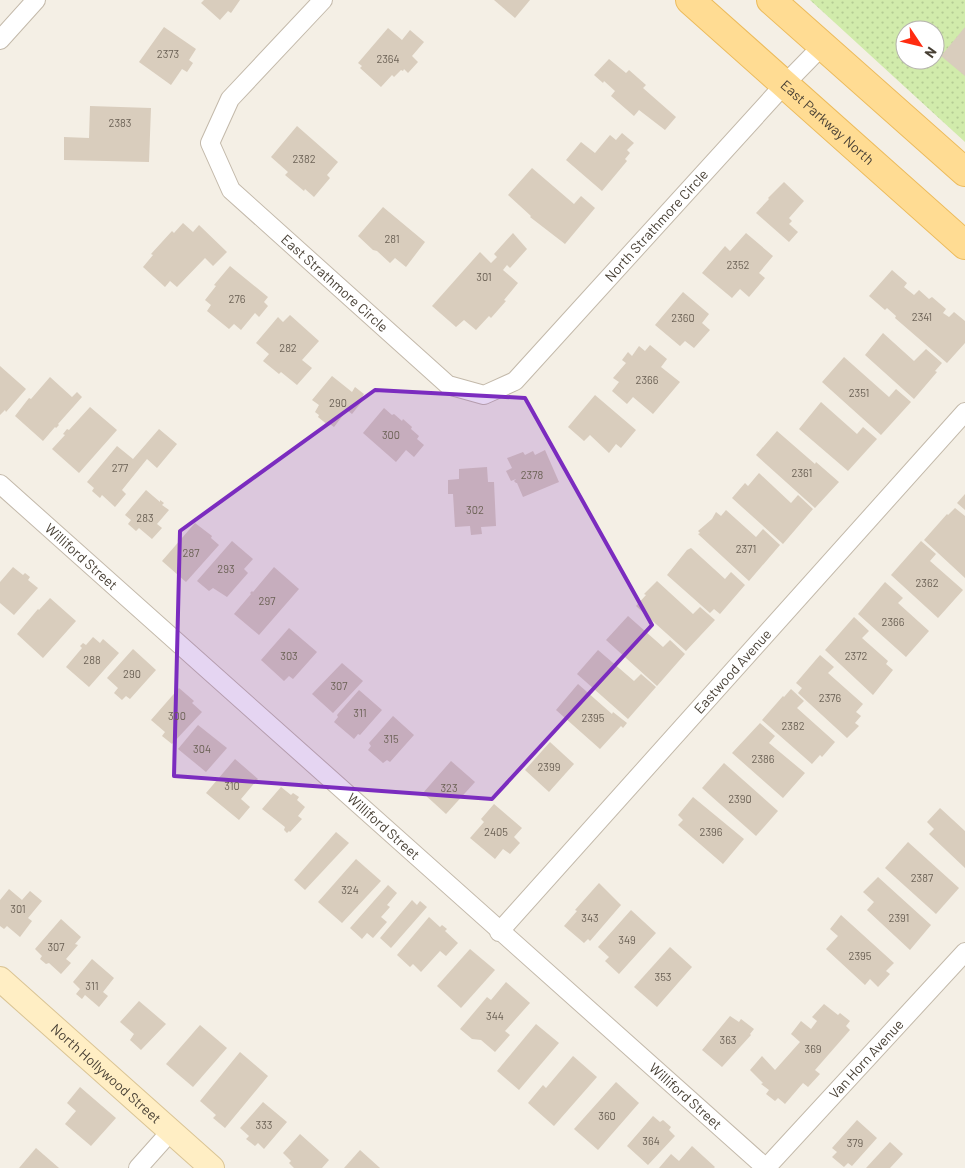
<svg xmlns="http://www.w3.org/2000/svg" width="965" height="1168" font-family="Barlow,sans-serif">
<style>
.park{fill:url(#park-dots);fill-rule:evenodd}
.building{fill:#d9cdbd}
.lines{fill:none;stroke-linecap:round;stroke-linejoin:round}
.minor-casing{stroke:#c3b9aa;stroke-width:20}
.secondary-casing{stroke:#dac494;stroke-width:26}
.primary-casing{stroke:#ecbb5c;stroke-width:30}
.minor{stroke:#fff;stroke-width:18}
.secondary{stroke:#ffeec4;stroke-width:24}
.primary{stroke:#ffdc93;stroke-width:28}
.marked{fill:#7b2cbf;fill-opacity:0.2;stroke:#7b2cbf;stroke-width:4;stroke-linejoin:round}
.labels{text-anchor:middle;stroke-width:4;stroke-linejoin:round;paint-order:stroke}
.number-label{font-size:11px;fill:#6c6256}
.street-label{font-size:14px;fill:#473f34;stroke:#fff}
</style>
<defs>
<pattern id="park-dots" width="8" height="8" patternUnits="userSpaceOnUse" patternTransform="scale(1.25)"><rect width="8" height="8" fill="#d1ebab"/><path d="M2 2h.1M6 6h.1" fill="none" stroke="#b5cb94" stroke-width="1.8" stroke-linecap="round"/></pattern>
</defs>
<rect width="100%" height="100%" fill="#f4efe5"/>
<path class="park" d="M 810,0 L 965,0 L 965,142 ZM 905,30 L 935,30 L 935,60 L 905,60 Z"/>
<g class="building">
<path d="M 204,0 L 240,0 L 231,13 L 228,11 L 220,20 L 201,3 Z"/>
<path d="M 494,0 L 530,0 L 515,18 Z"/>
<path d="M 164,27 L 196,49 L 189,60 L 193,63 L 187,72 L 182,69 L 171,85 L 139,62 Z"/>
<path d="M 965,27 L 965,76 L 941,56 Z"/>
<path d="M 388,28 L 402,40 L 410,30 L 424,42 L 412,56 L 418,62 L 408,73 L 404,69 L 403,71 L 401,70 L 394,77 L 392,75 L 381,87 L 360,68 L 362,66 L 358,63 Z"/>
<path d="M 609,59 L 626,73 L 629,70 L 646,85 L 643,88 L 676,117 L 665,130 L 639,110 L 634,116 L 611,96 L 615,91 L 604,81 L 603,83 L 594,75 Z"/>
<path d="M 90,106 L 151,108 L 149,162 L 64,160 L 64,137 L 89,138 Z"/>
<path d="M 297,126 L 338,162 L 327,175 L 330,178 L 314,197 L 305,189 L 304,191 L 285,175 L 288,172 L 271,157 Z"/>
<path d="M 622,133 L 634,143 L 627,150 L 630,153 L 625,159 L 627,161 L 602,191 L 566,160 L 581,142 L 595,153 L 610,135 L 616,140 Z"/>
<path d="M 532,168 L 574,204 L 581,196 L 595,208 L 565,244 L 530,217 L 531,216 L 508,195 Z"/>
<path d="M 784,182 L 804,201 L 789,218 L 792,221 L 789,224 L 798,232 L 789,242 L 756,213 L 769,199 L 768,198 Z"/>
<path d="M 383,207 L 425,242 L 406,267 L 395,258 L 390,263 L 377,251 L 373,250 L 358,236 Z"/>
<path d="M 183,223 L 193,232 L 199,225 L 227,252 L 213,266 L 205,258 L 177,287 L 170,281 L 165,287 L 143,267 L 153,255 L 151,254 L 172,231 L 174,233 Z"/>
<path d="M 513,233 L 527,249 L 510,268 L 507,265 L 503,270 L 518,283 L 504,300 L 506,301 L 491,318 L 489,316 L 476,330 L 464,320 L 456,327 L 432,306 L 480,252 L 491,263 L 497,257 L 494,254 Z"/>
<path d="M 746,233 L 773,256 L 759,273 L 765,278 L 749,297 L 740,289 L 732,298 L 702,273 L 725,246 L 730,251 Z"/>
<path d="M 230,266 L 268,297 L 264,302 L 268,306 L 259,317 L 255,313 L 241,330 L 234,324 L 229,329 L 207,311 L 211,305 L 205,300 L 216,286 L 214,285 Z"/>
<path d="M 892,270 L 907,283 L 904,287 L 914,295 L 919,290 L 929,299 L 932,297 L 946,309 L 943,313 L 949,317 L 954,312 L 965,321 L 965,343 L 947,363 L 895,318 L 896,316 L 887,308 L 885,310 L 869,296 Z"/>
<path d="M 683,292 L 709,314 L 702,323 L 710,330 L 694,348 L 685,341 L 680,346 L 655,325 Z"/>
<path d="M 290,315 L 319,341 L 302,360 L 312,368 L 297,385 L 281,372 L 279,374 L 263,361 L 269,354 L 256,343 L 278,317 L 283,322 Z"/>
<path d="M 883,333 L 914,361 L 926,349 L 942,363 L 935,371 L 937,372 L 914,399 L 865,355 Z"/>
<path d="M 650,345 L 667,359 L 661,367 L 680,382 L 653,414 L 633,397 L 627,404 L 612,391 L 619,382 L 613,378 L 626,363 L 622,360 L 628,352 L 632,356 L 639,346 L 645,351 Z"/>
<path d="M 844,357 L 889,397 L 896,389 L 911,402 L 881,435 L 822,382 Z"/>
<path d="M 0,366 L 26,389 L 6,412 L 5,410 L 0,415 Z"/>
<path d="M 332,376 L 352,392 L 355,387 L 364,394 L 361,399 L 363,400 L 352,414 L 347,410 L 334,427 L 330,424 L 329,426 L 318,417 L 319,415 L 315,412 L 319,405 L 312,400 Z"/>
<path d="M 50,377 L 72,397 L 77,392 L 82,397 L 58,424 L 59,425 L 56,428 L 55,427 L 43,441 L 15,416 L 29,398 L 31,399 Z"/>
<path d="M 595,395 L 636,430 L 621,448 L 616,444 L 609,453 L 590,435 L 584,441 L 568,427 Z"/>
<path d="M 821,402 L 857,434 L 863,427 L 877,439 L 848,471 L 799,429 Z"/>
<path d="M 90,407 L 117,430 L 79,473 L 52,449 L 65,435 L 63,434 L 67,429 L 69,430 Z"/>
<path d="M 384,408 L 392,415 L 394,414 L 402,421 L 403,419 L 412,427 L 411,429 L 419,436 L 417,439 L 424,445 L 414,457 L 406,450 L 396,462 L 363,433 Z"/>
<path d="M 159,429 L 177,444 L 157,468 L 147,459 L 122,490 L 126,494 L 115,507 L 102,495 L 100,498 L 92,491 L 94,488 L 87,482 L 117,446 L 133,459 Z"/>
<path d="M 777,431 L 815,464 L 816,462 L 839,482 L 815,508 L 756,455 Z"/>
<path d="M 545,450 L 559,482 L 523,497 L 517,483 L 516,483 L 514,481 L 516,479 L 511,481 L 506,471 L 512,468 L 507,458 L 523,452 L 525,455 L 533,451 L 535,455 Z"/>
<path d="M 487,467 L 488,482 L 494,482 L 496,526 L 481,527 L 482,534 L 471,535 L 470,526 L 455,527 L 453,494 L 448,494 L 448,480 L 459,479 L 459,469 Z"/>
<path d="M 759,473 L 791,503 L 798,495 L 813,509 L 783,544 L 732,498 L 745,483 L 748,486 Z"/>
<path d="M 146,490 L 160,502 L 160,500 L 164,503 L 162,505 L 169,510 L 157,524 L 162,528 L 152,539 L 139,528 L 136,531 L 128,524 L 131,520 L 125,515 Z"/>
<path d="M 965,494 L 965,510 L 957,503 Z"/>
<path d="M 955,508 L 965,516 L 965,578 L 924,540 L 947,514 L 948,515 Z"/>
<path d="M 726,510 L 756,537 L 763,529 L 780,545 L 749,581 L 698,534 L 700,533 L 698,531 L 712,519 L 716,512 L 721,516 Z"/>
<path d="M 195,523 L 212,536 L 211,538 L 219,545 L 186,582 L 162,561 Z"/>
<path d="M 232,541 L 253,559 L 244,569 L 248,573 L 227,597 L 213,588 L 209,591 L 197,581 Z"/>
<path d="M 921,541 L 936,554 L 930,561 L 963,590 L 938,618 L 891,575 Z"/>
<path d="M 691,548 L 725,579 L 731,572 L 745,585 L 720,614 L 714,609 L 710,613 L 667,575 L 687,550 Z"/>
<path d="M 13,567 L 23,575 L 25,573 L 30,577 L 28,580 L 38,588 L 14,615 L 0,603 L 0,582 Z"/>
<path d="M 274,567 L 299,589 L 259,635 L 234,614 L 251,594 L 250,593 L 252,591 L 253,592 Z"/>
<path d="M 657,581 L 693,614 L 700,607 L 715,620 L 686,651 L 636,606 L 646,595 L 644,594 Z"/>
<path d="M 885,582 L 903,598 L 898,603 L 929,631 L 906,657 L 858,614 Z"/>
<path d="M 50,598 L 76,621 L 43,658 L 17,634 L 38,609 L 39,610 Z"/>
<path d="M 628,616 L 663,647 L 670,640 L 685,654 L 657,686 L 606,640 Z"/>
<path d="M 854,617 L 869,631 L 862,638 L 888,661 L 886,664 L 893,670 L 873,695 L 825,650 Z"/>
<path d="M 289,628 L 317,652 L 293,679 L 289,676 L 284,681 L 261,660 Z"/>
<path d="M 93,637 L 100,643 L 103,639 L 119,653 L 89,687 L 66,667 L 82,648 L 80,646 L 83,643 L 86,645 Z"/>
<path d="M 133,649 L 156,670 L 130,699 L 126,696 L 122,700 L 114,693 L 118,688 L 107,678 Z"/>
<path d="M 598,650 L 634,681 L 641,674 L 656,687 L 628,719 L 577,674 Z"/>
<path d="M 820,655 L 834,667 L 828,673 L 863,704 L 856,712 L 861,716 L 855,723 L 859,726 L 847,738 L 798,693 L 802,688 L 796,683 Z"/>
<path d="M 342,663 L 363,681 L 333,713 L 312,694 Z"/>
<path d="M 578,684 L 612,714 L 613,712 L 627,723 L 623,728 L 621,726 L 600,749 L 556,710 Z"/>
<path d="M 179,688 L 194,701 L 192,703 L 202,712 L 172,744 L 162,736 L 165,732 L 151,720 Z"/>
<path d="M 791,689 L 804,701 L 797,708 L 835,742 L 822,757 L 820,755 L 812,764 L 762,720 L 783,696 L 784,697 Z"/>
<path d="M 359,690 L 382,710 L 360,735 L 358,734 L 354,739 L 334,722 L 338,717 L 337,715 Z"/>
<path d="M 393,716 L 414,735 L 390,762 L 387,760 L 383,763 L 368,750 L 371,746 L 369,743 Z"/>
<path d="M 760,723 L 775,736 L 769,743 L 805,773 L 783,798 L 732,753 Z"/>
<path d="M 198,725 L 227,748 L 206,772 L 178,749 Z"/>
<path d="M 550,742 L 574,764 L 549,792 L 525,770 Z"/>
<path d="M 235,759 L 258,779 L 241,799 L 250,807 L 239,820 L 206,793 Z"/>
<path d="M 451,761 L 475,782 L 446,814 L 423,793 Z"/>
<path d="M 724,763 L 778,811 L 756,836 L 702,788 Z"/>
<path d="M 281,787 L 291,795 L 293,793 L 299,797 L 297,800 L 305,807 L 298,816 L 302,819 L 290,832 L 289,831 L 287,833 L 284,830 L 285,827 L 262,809 Z"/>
<path d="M 693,797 L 744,839 L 723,864 L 678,825 L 683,820 L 678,815 Z"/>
<path d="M 494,804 L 522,828 L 514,837 L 520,843 L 510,854 L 503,849 L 495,859 L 470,838 L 484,822 L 481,819 Z"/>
<path d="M 940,808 L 965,831 L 965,868 L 929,834 L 934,829 L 927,822 Z"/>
<path d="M 336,832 L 349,843 L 305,890 L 294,880 Z"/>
<path d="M 908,842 L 959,888 L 936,914 L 885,868 Z"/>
<path d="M 356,859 L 381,881 L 342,923 L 318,902 Z"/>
<path d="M 878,877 L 931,925 L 910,950 L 867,910 L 874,902 L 863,892 Z"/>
<path d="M 599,883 L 621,905 L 590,941 L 588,939 L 584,943 L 564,926 L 577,911 L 575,910 Z"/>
<path d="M 388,885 L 397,893 L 387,905 L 390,907 L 381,917 L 387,922 L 373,938 L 367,933 L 362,939 L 350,928 Z"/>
<path d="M 9,889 L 22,900 L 30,891 L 42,901 L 28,918 L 32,921 L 20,937 L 7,926 L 4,929 L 0,926 L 0,900 Z"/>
<path d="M 412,900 L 417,905 L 420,901 L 427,907 L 391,948 L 380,938 Z"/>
<path d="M 631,910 L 656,933 L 619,974 L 605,961 L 609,957 L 598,947 Z"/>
<path d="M 841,915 L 894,963 L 886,971 L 890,974 L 878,987 L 870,979 L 865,985 L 826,949 L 838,936 L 830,929 Z"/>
<path d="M 429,917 L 440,927 L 442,925 L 447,929 L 445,931 L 458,943 L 446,956 L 440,951 L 421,972 L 413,964 L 410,967 L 397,955 Z"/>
<path d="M 61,919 L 81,937 L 75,944 L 78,945 L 66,959 L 71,963 L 61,974 L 49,963 L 46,964 L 40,959 L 42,956 L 35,949 Z"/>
<path d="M 670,947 L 692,967 L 657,1007 L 634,987 Z"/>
<path d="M 470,949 L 495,970 L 461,1008 L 437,986 Z"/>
<path d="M 92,959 L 114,978 L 103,992 L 108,996 L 99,1007 L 85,995 L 82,999 L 76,994 L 80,989 L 73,982 Z"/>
<path d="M 506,982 L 530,1003 L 505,1031 L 510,1035 L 495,1052 L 481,1040 L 472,1039 L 460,1029 L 487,997 L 491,1000 Z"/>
<path d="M 139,1001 L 166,1024 L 141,1050 L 130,1040 L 134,1034 L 120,1022 Z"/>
<path d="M 824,1004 L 838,1015 L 840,1013 L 850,1021 L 846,1026 L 850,1030 L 815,1070 L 820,1074 L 808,1087 L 803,1083 L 785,1104 L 778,1098 L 775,1101 L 766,1094 L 769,1090 L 761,1084 L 763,1083 L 750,1070 L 762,1056 L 775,1070 L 800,1042 L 791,1034 L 801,1021 L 811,1029 L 817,1021 L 812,1017 Z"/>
<path d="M 730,1016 L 739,1022 L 741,1019 L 754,1029 L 750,1034 L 751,1035 L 722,1067 L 702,1050 Z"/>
<path d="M 536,1024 L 559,1043 L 519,1090 L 497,1071 Z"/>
<path d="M 200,1025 L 227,1048 L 193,1087 L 166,1064 Z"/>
<path d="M 240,1052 L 268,1076 L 225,1128 L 213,1118 L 216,1115 L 200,1101 Z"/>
<path d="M 573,1056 L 597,1077 L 554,1126 L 528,1103 L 543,1085 L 546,1088 Z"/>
<path d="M 616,1082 L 639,1103 L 598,1150 L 574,1129 Z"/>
<path d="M 80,1087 L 116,1118 L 91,1146 L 65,1124 L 76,1111 L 67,1103 Z"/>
<path d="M 263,1102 L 287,1122 L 264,1149 L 258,1143 L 255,1146 L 246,1139 L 249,1136 L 240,1128 Z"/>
<path d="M 653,1116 L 660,1122 L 663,1120 L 671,1127 L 669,1130 L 675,1136 L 648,1165 L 627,1146 Z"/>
<path d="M 857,1120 L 877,1138 L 852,1166 L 848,1163 L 844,1167 L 832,1157 L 837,1152 L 832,1148 Z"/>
<path d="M 300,1134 L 329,1160 L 322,1168 L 294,1168 L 289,1163 L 291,1161 L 283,1153 Z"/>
<path d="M 890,1142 L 903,1154 L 890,1168 L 866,1168 Z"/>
<path d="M 692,1146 L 715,1167 L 714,1168 L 659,1168 L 671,1154 L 679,1161 Z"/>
<path d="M 36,1148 L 59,1168 L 19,1168 Z"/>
<path d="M 360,1150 L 380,1168 L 344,1168 Z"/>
</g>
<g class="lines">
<g class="minor-casing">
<g id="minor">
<path id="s1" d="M 323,0 L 230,99 L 210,143 L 231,190 L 448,385 L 484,395 L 515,381 L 784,85 L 822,46"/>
<path d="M 0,40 L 36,0"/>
<path id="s2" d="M 0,484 L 766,1168"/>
<path id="s3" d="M 499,932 L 965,412"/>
<path d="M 138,1168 L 171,1131"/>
<path id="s4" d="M 766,1168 L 965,952"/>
</g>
</g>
<g class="secondary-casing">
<g id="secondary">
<path id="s5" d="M 0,979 L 212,1168"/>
</g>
</g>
<g class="primary-casing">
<g id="primary">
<path id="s6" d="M 690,0 L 965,245"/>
<path d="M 771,0 L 965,172"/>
</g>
</g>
<use href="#minor" class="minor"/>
<use href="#secondary" class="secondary"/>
<use href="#primary" class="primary"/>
</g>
<path class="marked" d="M 375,390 L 525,398 L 652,625 L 492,799 L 174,776 L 180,531 Z"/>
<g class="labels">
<g class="number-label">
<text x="168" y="58">2373</text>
<text x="388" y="63">2364</text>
<text x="120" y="127">2383</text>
<text x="304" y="163">2382</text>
<text x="392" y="243">281</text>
<text x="738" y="269">2352</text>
<text x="484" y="281">301</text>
<text x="237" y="303">276</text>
<text x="922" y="321">2341</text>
<text x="683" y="322">2360</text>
<text x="288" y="352">282</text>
<text x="647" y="384">2366</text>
<text x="859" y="397">2351</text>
<text x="338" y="407">290</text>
<text x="391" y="439">300</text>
<text x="120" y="472">277</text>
<text x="802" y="477">2361</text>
<text x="532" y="479">2378</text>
<text x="475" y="514">302</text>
<text x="145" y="522">283</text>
<text x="746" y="553">2371</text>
<text x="191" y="557">287</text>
<text x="226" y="573">293</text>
<text x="927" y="587">2362</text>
<text x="267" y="605">297</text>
<text x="893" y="626">2366</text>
<text x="289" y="660">303</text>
<text x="856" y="660">2372</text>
<text x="92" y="664">288</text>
<text x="132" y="678">290</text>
<text x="339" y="690">307</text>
<text x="830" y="702">2376</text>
<text x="360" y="717">311</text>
<text x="177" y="720">300</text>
<text x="593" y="722">2395</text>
<text x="793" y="730">2382</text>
<text x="391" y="743">315</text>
<text x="202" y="753">304</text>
<text x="763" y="763">2386</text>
<text x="549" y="771">2399</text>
<text x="232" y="790">310</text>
<text x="449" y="792">323</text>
<text x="740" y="803">2390</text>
<text x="496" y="836">2405</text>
<text x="711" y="836">2396</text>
<text x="922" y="882">2387</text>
<text x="350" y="894">324</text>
<text x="18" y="913">301</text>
<text x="590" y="922">343</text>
<text x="899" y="922">2391</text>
<text x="627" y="944">349</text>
<text x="56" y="951">307</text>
<text x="860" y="960">2395</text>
<text x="663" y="981">353</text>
<text x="92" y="990">311</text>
<text x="495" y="1020">344</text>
<text x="728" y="1044">363</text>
<text x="813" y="1053">369</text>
<text x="607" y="1120">360</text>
<text x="264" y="1129">333</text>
<text x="651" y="1145">364</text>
<text x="855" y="1147">379</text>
</g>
<g class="street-label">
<text dy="5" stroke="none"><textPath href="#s6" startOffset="184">East Parkway North</textPath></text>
<text dy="5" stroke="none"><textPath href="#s1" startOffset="809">North Strathmore Circle</textPath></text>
<text dy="5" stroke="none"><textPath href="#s1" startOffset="375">East Strathmore Circle</textPath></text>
<text dy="5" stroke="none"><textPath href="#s2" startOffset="109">Williford Street</textPath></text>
<text dy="5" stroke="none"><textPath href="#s3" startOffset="350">Eastwood Avenue</textPath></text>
<text dy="5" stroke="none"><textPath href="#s2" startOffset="514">Williford Street</textPath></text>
<text dy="5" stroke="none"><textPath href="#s4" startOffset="148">Van Horn Avenue</textPath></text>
<text dy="5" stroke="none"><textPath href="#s5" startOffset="142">North Hollywood Street</textPath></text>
<text dy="5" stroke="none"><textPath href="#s2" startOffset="919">Williford Street</textPath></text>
</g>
</g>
<g transform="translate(920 45) rotate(125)"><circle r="24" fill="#ffffff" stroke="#b5b2ae"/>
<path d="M0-4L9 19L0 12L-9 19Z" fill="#ff2c11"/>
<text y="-8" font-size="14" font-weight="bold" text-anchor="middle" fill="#473f34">N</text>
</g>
</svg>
